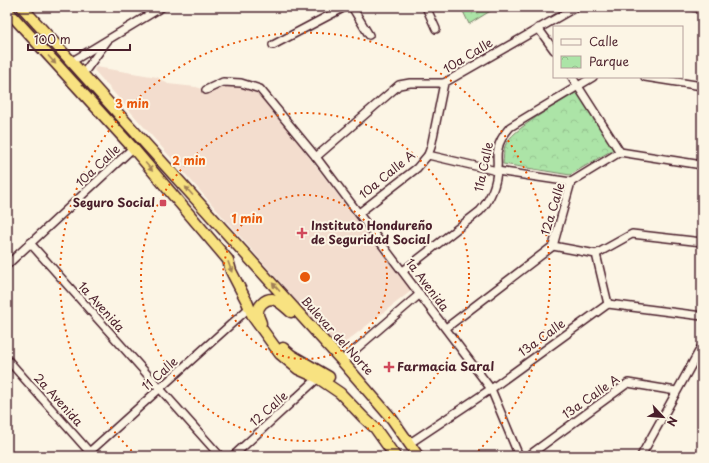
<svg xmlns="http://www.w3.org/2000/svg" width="709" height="463" font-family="'Playpen Sans',sans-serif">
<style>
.built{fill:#f3ddce}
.park{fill:url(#park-crowns);stroke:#7b8269}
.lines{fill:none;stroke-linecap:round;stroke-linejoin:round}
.minor-casing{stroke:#4a1f2b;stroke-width:10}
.highway-casing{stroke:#4a1f2b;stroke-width:13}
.minor{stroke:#fcf5e5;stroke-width:7}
.highway{stroke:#f8e281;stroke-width:10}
.oneway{fill:#a18056}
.ring{fill:none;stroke:#e8590c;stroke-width:2;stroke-dasharray:2 4}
.poi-dot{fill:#d1495b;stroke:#fcf5e5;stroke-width:1.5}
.labels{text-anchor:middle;stroke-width:4;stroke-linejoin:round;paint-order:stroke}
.street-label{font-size:12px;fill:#4a1f2b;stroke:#fcf5e5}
.poi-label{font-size:12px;font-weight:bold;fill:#4a1f2b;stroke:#fcf5e5;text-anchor:start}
.centre{fill:#e8590c;stroke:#fcf5e5;stroke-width:2}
.ring-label{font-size:12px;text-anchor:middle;font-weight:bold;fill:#e8590c;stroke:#fcf5e5;stroke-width:4;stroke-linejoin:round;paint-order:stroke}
</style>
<defs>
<pattern id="park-crowns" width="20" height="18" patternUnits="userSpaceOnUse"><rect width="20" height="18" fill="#ace4a7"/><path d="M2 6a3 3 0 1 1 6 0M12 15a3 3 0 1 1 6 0" fill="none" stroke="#96c390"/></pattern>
</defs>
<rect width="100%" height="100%" fill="#fcf5e5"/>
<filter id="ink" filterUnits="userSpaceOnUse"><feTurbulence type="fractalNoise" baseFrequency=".025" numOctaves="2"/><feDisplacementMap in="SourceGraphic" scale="8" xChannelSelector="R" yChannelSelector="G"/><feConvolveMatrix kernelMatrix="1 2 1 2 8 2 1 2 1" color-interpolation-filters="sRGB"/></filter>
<g filter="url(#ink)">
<path class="built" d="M 96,67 L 157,77 L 168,84 L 196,87 L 206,90 L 238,80 L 260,93 L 411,291 L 338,348 L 94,70 Z"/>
<g class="park">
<path d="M 461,7 L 497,7 L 469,24 Z"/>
<path d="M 577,92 L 614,149 L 570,175 L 503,164 C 504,158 503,151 505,146 C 511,129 560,103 577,92 Z"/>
</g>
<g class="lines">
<g class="minor-casing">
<g id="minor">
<path d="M 352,7 L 369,35"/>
<path d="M 426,7 L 436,29"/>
<path d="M 693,7 L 702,8"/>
<path d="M 538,28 L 554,50"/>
<path d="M 273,45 L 345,7"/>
<path d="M 71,62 L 162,7"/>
<path d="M 83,74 L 107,41"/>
<path d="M 572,77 L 620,152"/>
<path d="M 645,77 L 702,86"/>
<path d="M 206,90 L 223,82 L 241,83 L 260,89 L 316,157 L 491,389 L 519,456"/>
<path d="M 428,155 L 497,171 L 571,182"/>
<path d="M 316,157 L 399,85 L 410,83 L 444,83 L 576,7"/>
<path d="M 359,213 L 417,168 L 428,155 L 431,147 L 444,83"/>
<path d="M 30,243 L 220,456"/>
<path d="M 553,246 L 596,254 L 608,304"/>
<path d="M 596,254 L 632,234 L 702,242"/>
<path d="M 7,265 L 133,148"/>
<path d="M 403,271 L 480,211 C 490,200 497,184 497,168 C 498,162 496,155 498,149 C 499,141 504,134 510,127 L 593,77"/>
<path d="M 446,328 L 553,246 L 571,182 L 620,152 L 702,165"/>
<path d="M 7,359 L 93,456"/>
<path d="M 342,361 L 420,294"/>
<path d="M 410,443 L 491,389 L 608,304 L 702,316"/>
<path d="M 85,456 L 249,308"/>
<path d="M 233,456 L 318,378"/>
<path d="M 528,456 L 628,383 L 676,391"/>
<path d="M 641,456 L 702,346"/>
</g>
</g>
<g class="highway-casing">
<g id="highway">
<path d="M 22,7 L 342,361 L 392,419 L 418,456"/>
<path d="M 7,10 L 133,148 L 228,260 L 231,271 L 247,302 L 253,317 L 280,354 L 298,369 L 318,378 L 340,393 L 364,418 L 375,428 L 395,456"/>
<path d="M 261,323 C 260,320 258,316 258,314 C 257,306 265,299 272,299 C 279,300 286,308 291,312"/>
<path d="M 283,348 L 291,355 L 329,377"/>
</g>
</g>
<use href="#minor" class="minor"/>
<use href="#highway" class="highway"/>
</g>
<defs><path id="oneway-solid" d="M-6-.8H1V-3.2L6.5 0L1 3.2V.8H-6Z"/></defs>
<g class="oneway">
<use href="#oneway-solid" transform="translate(52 60) rotate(48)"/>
<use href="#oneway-solid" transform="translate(149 167) rotate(50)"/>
<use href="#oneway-solid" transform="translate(189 191) rotate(-132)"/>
<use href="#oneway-solid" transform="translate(230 267) rotate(70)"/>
<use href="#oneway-solid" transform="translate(276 287) rotate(-132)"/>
</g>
</g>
<g class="ring">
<circle cx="305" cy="277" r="82"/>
<circle cx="305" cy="277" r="164"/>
<path d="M136 455A245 245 0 1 1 474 455"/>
</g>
<g class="poi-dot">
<rect x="159" y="199" width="8" height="8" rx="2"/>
<path d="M300 227h4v4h4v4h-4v4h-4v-4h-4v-4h4z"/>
<path d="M387 361h4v4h4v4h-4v4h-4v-4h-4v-4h4z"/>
</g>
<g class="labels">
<g class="street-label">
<text transform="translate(468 56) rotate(-31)" y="4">10a Calle</text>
<text transform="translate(98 166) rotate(-43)" y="4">10a Calle</text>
<text transform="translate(484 167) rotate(-78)" y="4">11a Calle</text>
<text transform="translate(387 175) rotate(-39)" y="4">10a Calle A</text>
<text transform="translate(553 209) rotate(-73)" y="4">12a Calle</text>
<text transform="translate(427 285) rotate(53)" y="4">1a Avenida</text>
<text transform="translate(101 307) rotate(48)" y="4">1a Avenida</text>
<text transform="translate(337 336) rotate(48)" y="4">Bulevar del Norte</text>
<text transform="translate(542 338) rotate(-36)" y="4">13a Calle</text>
<text transform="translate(160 374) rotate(-42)" y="4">11 Calle</text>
<text transform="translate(591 397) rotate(-35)" y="4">13a Calle A</text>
<text transform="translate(58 400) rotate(48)" y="4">2a Avenida</text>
<text transform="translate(269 409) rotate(-42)" y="4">12 Calle</text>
</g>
<g class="poi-label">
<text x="155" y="207" text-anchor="end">Seguro Social</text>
<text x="311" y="230">Instituto Hondureño<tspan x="311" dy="14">de Seguridad Social</tspan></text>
<text x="397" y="371">Farmacia Saral</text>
</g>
</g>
<circle cx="305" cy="277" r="6" class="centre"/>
<g class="ring-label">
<text x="132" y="108">3 min</text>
<text x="189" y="165">2 min</text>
<text x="247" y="223">1 min</text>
</g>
<rect width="709" height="463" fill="none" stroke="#fcf5e5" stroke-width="24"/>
<rect x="12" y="12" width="685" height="439" fill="none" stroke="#4a1f2b" stroke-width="1.5" filter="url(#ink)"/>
<rect x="553" y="26" width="130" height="52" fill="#fcf5e5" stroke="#b59f9b"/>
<rect x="561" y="39" width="20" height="6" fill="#fcf5e5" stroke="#b59f9b"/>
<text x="589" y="46" font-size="12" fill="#4a1f2b">Calle</text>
<rect x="561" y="56" width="20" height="12" fill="url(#park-crowns)" stroke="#b59f9b"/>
<text x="589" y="66" font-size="12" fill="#4a1f2b">Parque</text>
<g transform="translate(663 417) rotate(116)" stroke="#fcf5e5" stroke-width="3" paint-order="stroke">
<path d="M0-3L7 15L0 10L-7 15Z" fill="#4a1f2b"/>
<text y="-6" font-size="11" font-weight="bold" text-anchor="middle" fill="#4a1f2b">N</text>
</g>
<path d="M28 44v6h102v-6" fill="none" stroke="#4a1f2b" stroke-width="2"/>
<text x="34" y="44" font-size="12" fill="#4a1f2b" stroke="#fcf5e5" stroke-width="3" paint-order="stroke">100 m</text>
</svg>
